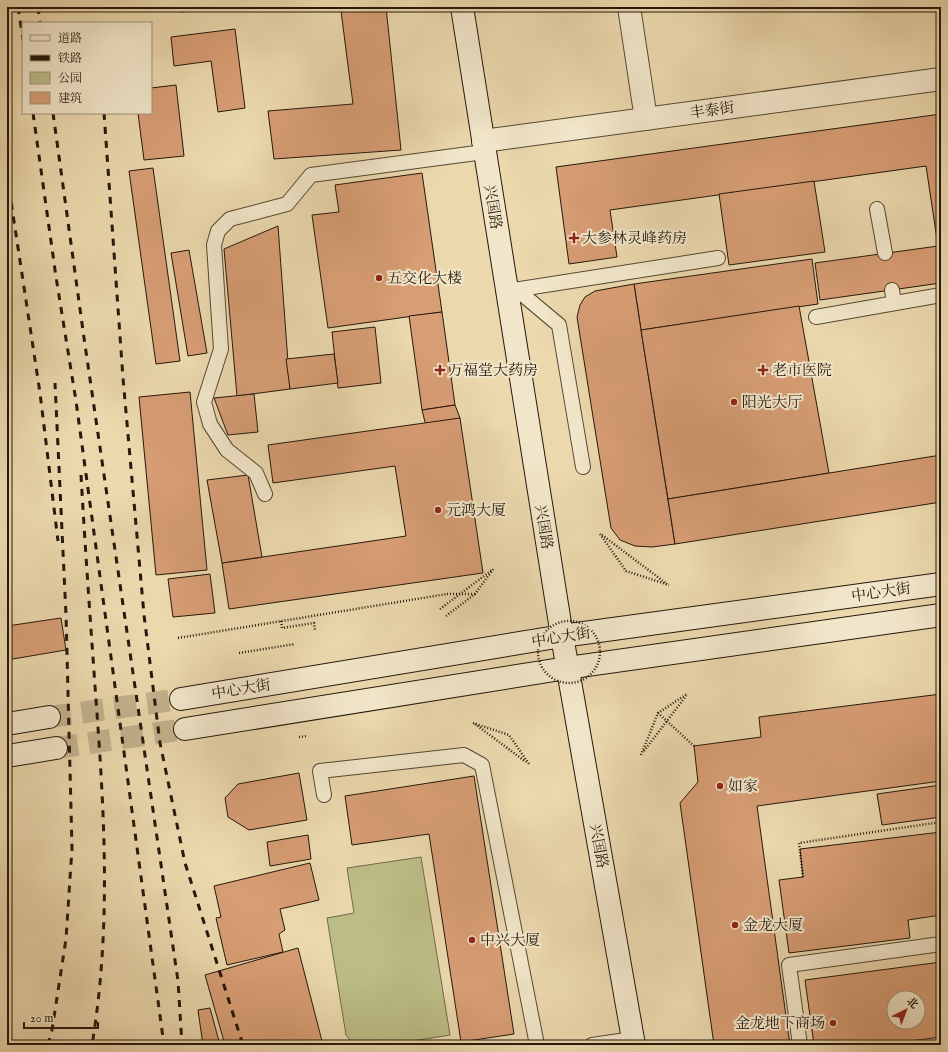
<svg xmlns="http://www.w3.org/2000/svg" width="948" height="1052" font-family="'IM FELL English','Noto Serif SC',serif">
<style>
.green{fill:#bcbd86;stroke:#706a49}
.building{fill:#d79d74;stroke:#25180c;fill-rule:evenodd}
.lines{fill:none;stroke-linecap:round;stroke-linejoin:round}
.secondary-tunnel{stroke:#c3b28d;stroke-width:22;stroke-dasharray:22 11;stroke-linecap:butt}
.service-casing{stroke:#564834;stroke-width:16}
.minor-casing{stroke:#564834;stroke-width:24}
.secondary-casing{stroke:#25180c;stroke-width:24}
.path{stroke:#25180c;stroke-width:2.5;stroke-dasharray:1 2;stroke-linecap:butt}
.service{stroke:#f2e6ca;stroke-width:14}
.minor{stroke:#f2e6ca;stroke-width:22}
.secondary{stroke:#f2e6ca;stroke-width:22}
.rail{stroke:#25180c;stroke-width:3;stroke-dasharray:7 7;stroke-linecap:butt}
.path-bridge{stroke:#25180c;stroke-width:2.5;stroke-dasharray:1 2;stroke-linecap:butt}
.poi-dot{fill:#8f2418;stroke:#f2e6ca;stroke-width:1.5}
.labels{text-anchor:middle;stroke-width:4;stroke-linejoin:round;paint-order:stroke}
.street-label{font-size:15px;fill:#25180c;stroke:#f2e6ca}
.poi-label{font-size:15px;fill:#25180c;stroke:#f2e6ca;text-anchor:start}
</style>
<rect width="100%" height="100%" fill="#ebd8ad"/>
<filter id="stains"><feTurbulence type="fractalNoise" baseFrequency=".005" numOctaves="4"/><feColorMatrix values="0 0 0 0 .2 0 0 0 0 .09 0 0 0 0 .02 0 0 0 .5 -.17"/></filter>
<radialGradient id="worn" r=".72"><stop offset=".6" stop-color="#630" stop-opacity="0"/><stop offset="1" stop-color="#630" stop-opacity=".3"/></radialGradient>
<path class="green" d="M 421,857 L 450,1035 L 387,1045 L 354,1045 L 346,1035 L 327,918 L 354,913 L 347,868 Z"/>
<g class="building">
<path d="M 182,7 L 224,7 L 182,12 Z"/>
<path d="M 386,7 L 401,150 L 274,159 L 268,111 L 353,104 L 341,11 Z"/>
<path d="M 235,29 L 245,108 L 218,112 L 211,61 L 174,66 L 171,37 Z"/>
<path d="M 176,85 L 184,156 L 144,160 L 138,113 L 151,113 L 151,88 Z"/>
<path d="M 941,114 L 941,283 L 820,300 L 815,263 L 938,246 L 926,166 L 610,210 L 617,257 L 569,264 L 556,167 Z"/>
<path d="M 153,168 L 180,361 L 156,364 L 129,171 Z"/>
<path d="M 422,173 L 442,312 L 328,328 L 312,215 L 339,212 L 335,185 Z"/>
<path d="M 814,181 L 825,252 L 729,265 L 719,194 Z"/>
<path d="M 278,226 L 290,389 L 237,396 L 224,249 Z"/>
<path d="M 189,250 L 207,353 L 188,356 L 171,253 Z"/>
<path d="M 812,259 L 818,304 L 641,330 L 634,284 Z"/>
<path d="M 634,284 L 641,330 L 675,544 L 652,547 L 635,546 L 620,540 L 611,528 L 594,423 L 577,317 L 580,305 L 585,297 L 595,291 Z"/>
<path d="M 799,306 L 829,473 L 668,499 L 641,330 Z"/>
<path d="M 442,312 L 455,405 L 422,410 L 409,316 Z"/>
<path d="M 375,327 L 381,383 L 338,388 L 332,332 Z"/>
<path d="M 334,354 L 338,383 L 290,389 L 286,359 Z"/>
<path d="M 190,392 L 207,570 L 156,575 L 139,397 Z"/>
<path d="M 254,394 L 258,432 L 228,435 L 214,398 Z"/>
<path d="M 455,405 L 460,418 L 426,426 L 422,410 Z"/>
<path d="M 460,418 L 483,573 L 229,609 L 222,563 L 406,536 L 395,466 L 273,483 L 268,445 Z"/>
<path d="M 941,455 L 941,502 L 675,544 L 668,499 Z"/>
<path d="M 248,475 L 262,557 L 222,563 L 207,480 Z"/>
<path d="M 210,574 L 215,613 L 173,617 L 168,579 Z"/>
<path d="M 61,618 L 66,650 L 7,660 L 7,626 Z"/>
<path d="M 941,694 L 941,781 L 757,806 L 790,1045 L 714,1045 L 680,803 L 698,782 L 694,746 L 761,737 L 759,717 Z"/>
<path d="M 299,773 L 307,820 L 249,830 L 228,817 L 225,798 L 238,784 Z"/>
<path d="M 474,776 L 514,1034 L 461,1042 L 429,834 L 352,845 L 345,796 Z"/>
<path d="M 941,785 L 941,817 L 882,825 L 877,794 Z"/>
<path d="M 941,832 L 941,915 L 908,920 L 910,938 L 789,953 L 779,880 L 803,877 L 800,849 Z"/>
<path d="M 308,835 L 311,859 L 270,866 L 267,842 Z"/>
<path d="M 310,863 L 319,900 L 280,909 L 285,930 L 279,934 L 283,952 L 227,965 L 216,918 L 221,917 L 214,886 Z"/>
<path d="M 298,948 L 323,1045 L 225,1045 L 205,975 Z"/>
<path d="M 941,962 L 941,1037 L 880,1045 L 814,1045 L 805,980 ZM 894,998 L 918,998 L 918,1022 L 894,1022 Z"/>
<path d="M 210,1008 L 220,1045 L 203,1045 L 198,1010 Z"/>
</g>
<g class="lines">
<g class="secondary-tunnel">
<path d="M 49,717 L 181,699"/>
<path d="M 56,748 L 185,729"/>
</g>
<g class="service-casing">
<g id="service">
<path d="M 877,209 L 885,253"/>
<path d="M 516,289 L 559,325 L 583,467"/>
<path d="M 892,290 L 894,303"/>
<path d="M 507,291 L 718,258"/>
<path d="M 816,317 L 941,295"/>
<path d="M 265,494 L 256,473 L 227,450 L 210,424 L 204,402 L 221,349 L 214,245 L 218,231 L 230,219 L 287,204 L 311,175 L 484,152"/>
<path d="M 324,795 L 320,771 L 464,755 L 482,765 L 537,1045"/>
<path d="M 592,1045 L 633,1039"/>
<path d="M 800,1045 L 789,965 L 941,944"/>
</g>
</g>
<g class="minor-casing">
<g id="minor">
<path d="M 629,7 L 646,119"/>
<path d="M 483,141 L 941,79"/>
</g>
</g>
<g class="secondary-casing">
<g id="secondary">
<path d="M 462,7 L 562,636 L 634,1045"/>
<path d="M 181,699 L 562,636 L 941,584"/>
<path d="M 7,724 L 49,717"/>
<path d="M 185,729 L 567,668 L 941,615"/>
<path d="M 7,756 L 56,748"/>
</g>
</g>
<g class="path">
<path d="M 600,534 L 626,571 L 669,585"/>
<path d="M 602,535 L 667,584"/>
<path d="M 440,609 L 492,570"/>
<path d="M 446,616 L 475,594 L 494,568"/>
<path d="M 281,621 L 282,628 L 314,623 L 315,631"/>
<path d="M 178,638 L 447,594"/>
<path d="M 239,653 L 295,644"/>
<path d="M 473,723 L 509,735 L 529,764"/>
<path d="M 475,724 L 526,762"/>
<path d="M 299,737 L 307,736"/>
<path d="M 644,751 L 686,696"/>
<path d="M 641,755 L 658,713 L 687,694"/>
<path d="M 803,877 L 799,843 L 941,822"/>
</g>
<use href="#service" class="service"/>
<use href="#minor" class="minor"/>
<use href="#secondary" class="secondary"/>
<g class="rail">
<path d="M 18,7 L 23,40"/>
<path d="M 38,7 L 40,23"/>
<path d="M 33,113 L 56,277 L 76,401 L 164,1045"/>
<path d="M 53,113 L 84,338 L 178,981 L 182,1045"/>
<path d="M 104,113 L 123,378 L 144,615 L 160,743 L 185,863 L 243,1045"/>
<path d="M 7,175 L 40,393 L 58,541"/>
<path d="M 81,475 C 85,545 90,616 95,686 C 104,808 112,924 92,1045"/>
<path d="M 48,1045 L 52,1030 L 66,939 L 72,848 L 66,615 L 55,383"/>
</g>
<g class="path-bridge">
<path d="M 447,594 L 475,594"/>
<circle cx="569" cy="652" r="31"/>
<path d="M 658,713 L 694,746"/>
</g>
</g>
<g class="poi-dot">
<path d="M572 232h4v4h4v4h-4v4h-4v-4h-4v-4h4z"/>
<circle cx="379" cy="278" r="4"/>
<path d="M438 364h4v4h4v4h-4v4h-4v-4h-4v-4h4z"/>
<path d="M761 364h4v4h4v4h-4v4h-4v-4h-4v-4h4z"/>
<circle cx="734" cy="402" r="4"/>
<circle cx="438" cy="510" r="4"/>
<circle cx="720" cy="786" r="4"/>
<circle cx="735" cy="925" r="4"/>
<circle cx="472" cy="940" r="4"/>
<circle cx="833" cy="1023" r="4"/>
</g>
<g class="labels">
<g class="street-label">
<text transform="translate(712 110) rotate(-8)" y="5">丰泰街</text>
<text transform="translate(493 207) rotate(81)" y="5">兴国路</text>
<text transform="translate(544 527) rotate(81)" y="5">兴国路</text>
<text transform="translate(881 592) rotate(-8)" y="5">中心大街</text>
<text transform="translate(561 637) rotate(-9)" y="5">中心大街</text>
<text transform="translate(241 689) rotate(-9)" y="5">中心大街</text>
<text transform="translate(599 846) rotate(80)" y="5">兴国路</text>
</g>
<g class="poi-label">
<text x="582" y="243">大参林灵峰药房</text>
<text x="387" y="283">五交化大楼</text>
<text x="448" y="375">万福堂大药房</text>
<text x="772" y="375">老市医院</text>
<text x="742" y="407">阳光大厅</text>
<text x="446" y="515">元鸿大厦</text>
<text x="728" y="791">如家</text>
<text x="743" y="930">金龙大厦</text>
<text x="480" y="945">中兴大厦</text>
<text x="825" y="1028" text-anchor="end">金龙地下商场</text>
</g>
</g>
<rect width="948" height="1052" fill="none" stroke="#ebd8ad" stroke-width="24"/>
<rect x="8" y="8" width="932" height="1036" fill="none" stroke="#25180c" stroke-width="2"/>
<rect x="12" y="12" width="924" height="1028" fill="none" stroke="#25180c"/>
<rect x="22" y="22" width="130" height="92" fill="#f2e6ca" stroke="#a0947e"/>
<rect x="30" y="35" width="20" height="6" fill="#f2e6ca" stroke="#a0947e"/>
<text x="58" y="42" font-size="12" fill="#25180c">道路</text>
<rect x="30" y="55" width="20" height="6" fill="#25180c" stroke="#a0947e"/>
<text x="58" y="62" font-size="12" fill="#25180c">铁路</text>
<rect x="30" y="72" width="20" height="12" fill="#bcbd86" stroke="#a0947e"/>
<text x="58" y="82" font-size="12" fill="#25180c">公园</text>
<rect x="30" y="92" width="20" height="12" fill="#d79d74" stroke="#a0947e"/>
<text x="58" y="102" font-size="12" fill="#25180c">建筑</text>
<g transform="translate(906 1010) rotate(42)"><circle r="19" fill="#f2e6ca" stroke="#a0947e"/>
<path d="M0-3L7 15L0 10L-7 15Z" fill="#8f2418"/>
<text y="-6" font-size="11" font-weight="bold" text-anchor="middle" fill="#25180c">北</text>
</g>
<path d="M24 1022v6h74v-6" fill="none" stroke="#25180c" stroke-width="2"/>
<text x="30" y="1022" font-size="12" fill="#25180c" stroke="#f2e6ca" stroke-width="3" paint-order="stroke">20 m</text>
<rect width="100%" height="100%" filter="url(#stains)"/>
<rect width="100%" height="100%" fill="url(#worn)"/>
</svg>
